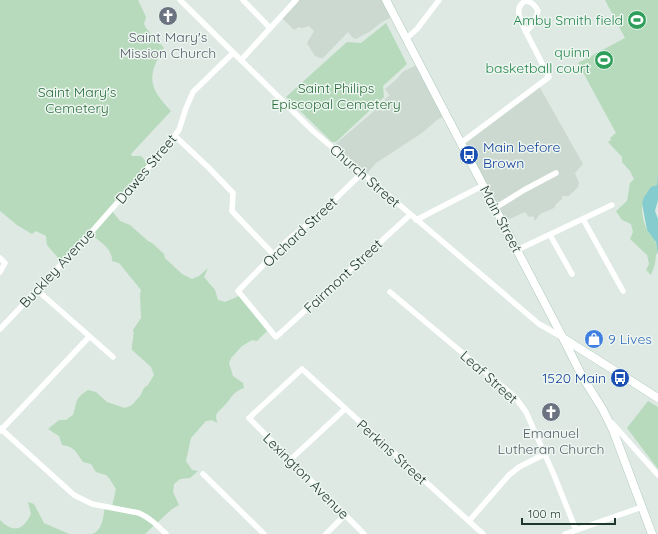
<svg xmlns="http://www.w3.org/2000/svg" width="658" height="534" font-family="Quicksand,sans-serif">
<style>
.built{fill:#ccd9d1}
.green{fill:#b6dabb}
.water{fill:#85ccce}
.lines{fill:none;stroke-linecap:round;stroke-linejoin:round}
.secondary-casing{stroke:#b1c9bd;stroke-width:9}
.street{stroke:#fff;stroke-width:5.5}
.secondary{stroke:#fff;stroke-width:8}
.labels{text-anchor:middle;stroke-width:3;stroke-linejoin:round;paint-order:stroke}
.leisure-label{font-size:14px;fill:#27864d;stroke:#eef6f1;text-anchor:end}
.worship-label{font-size:14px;fill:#5b616d;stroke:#eef6f1}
.park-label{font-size:14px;fill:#2b6e3c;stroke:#eef6f1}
.transit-label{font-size:14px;fill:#164399;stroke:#eef6f1;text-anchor:start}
.street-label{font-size:14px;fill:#1f382e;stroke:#eef6f1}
.shop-label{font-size:14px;fill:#366cbe;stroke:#eef6f1;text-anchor:start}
</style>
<rect width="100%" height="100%" fill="#dde9e2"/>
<g class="built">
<path d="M 296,0 L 386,0 L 394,16 L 382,22 L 369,32 L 356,39 L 353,38 L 348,32 L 323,58 L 320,58 L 315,56 L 307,43 L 314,31 L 309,26 L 302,28 L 299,27 L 294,30 L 282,18 Z"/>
<path d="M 419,64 L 445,115 L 437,120 L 422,133 L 376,163 L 365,176 L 332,147 L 373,112 L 387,97 L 390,96 L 385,89 L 398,78 L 399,76 L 404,71 Z"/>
<path d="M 539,86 L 583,164 L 575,173 L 579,183 L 578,187 L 569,196 L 562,196 L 562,199 L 556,204 L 554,208 L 540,214 L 535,221 L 533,216 L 529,217 L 525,212 L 503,222 L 463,143 Z"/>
</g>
<g class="green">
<path d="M 0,0 L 138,0 L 146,17 L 144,24 L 146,28 L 164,48 C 146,77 149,88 171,111 L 131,154 L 132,156 L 141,156 L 150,166 L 112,211 L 120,221 L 130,225 L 148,241 L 152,243 L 164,254 L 165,258 L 182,274 L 192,279 L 199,276 L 208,268 L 204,277 L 215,290 L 218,300 L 225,302 L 239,296 L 267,331 L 257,341 L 252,340 L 242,346 L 231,358 L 229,363 L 233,376 L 243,383 L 244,388 C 232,392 232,398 224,406 C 221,410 217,411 216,416 C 216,418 217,421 217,423 L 212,420 L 206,421 L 191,438 L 186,461 L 192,470 L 198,471 L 190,478 L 180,479 L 174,484 L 173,492 L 179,505 L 172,509 L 145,534 L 92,534 C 103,530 103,517 105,507 L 112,507 L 116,489 L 109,478 L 106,475 L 96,472 L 91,464 L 83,462 C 77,453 74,446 62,445 L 59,436 L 48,429 L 59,420 L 66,420 L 73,415 C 78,401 73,400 88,390 L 96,392 L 107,402 L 125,408 L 132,405 L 140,396 L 144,388 L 148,385 L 154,375 L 151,367 L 132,350 C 131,343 135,335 133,330 L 141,318 L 140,295 L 141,290 L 119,263 L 112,261 C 113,249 99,241 91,234 L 65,261 L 59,259 L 47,245 L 46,236 L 36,231 L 32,234 L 17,225 L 0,211 Z"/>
<path d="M 605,0 L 658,0 L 658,172 L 657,185 C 639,193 640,212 646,228 C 648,233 653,236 655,241 C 657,244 657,250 658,253 L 656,254 L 655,264 L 651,275 L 646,270 L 649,264 L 647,255 L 630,239 L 633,232 L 631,224 L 622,220 L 616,211 L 627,201 L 630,183 L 634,179 L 630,171 L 622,162 L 622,157 L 608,142 L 611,140 L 610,138 L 616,133 L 578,63 L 625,38 Z"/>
<path d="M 386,23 L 407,64 L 383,86 L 384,97 L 336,142 L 332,142 L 286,97 L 347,42 L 361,43 Z"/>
<path d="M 648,401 L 658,407 L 658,469 L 627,428 Z"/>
<path d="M 28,502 L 34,504 L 44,523 L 69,534 L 0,534 L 0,520 C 13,533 23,531 31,514 Z"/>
</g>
<path class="water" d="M 658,172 L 658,200 L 655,211 L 658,219 L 658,254 L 656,242 L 647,230 L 642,203 L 644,197 L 651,187 L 657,185 Z"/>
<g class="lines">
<g class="secondary-casing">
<g id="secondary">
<path d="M 386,0 L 563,338 L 658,398"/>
<path d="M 563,338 L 582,376 L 603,410 L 613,430 L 652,534"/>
</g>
</g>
<g class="street">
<path d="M 180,0 L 313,131 L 539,324 L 562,337"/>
<path d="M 243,0 L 270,28"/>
<path d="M 525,1 C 531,1 536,6 538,11 L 534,23 L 526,32 C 521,22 513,8 525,1 Z"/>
<path d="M 406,39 L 417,29 L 439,0"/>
<path d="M 241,60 L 296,0"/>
<path d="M 175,136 L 209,168 L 233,193 L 232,211 L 274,255"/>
<path d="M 461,143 L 549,77 L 526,32"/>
<path d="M 362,173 L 322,212 L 288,240 L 238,291 L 276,337 L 410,215"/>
<path d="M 495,208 L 524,190 L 556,173"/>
<path d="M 583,219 L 623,291"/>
<path d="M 416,220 L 484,185"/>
<path d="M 550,235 L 572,274"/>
<path d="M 517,250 L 612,205"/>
<path d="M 0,258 L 5,263 L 0,272"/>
<path d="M 37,290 L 113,357"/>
<path d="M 390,292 L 515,397 L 526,412 L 554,475 L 576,530"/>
<path d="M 0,329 L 87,237 L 146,170 L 179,130 L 186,108 L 193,92 L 233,53"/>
<path d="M 612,423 L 658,475"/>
<path d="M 0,428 L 74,495 L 92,504 L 139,513 C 150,518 157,525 166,534"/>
<path d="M 0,431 L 89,337"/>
<path d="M 290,460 L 345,409"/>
<path d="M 203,474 L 264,534"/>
<path d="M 469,521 L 509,475 L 519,467 L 545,454"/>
<path d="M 326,534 L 345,515"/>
<path d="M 364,534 L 249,418 L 302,369 L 483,534"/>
<path d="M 565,534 L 642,507"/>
</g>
<use href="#secondary" class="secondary"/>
</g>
<defs>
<g id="church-disc" transform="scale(1)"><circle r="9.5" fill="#6b7280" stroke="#eef6f1"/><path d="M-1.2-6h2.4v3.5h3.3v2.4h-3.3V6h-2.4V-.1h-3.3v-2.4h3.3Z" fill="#fff"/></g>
<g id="stadium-disc" transform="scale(1)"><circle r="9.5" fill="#2e9e5b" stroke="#eef6f1"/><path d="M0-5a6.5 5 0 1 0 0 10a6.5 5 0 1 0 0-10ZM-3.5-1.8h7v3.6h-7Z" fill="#fff"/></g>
<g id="bus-disc" transform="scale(1)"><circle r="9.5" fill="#1a4fb4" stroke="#eef6f1"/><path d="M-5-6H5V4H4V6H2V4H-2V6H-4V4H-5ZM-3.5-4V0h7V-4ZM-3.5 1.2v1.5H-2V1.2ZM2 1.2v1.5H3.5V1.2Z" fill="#fff"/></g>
<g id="shop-disc" transform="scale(1)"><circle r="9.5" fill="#3f7fe0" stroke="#eef6f1"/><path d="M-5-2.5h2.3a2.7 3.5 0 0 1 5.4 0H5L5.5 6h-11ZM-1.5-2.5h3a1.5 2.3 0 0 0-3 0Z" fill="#fff"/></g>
</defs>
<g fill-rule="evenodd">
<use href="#church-disc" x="168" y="16"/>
<use href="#stadium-disc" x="637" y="20"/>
<use href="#stadium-disc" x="604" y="60"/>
<use href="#bus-disc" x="469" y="155"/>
<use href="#shop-disc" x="594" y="339"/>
<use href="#bus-disc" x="620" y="378"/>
<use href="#church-disc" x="551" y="412"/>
</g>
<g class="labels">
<g class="leisure-label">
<text x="623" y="25">Amby Smith field</text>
<text x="590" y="57">quinn<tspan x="590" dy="16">basketball court</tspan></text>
</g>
<g class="worship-label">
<text x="168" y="42">Saint Mary's<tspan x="168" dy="16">Mission Church</tspan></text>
<text x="551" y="438">Emanuel<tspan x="551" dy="16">Lutheran Church</tspan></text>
</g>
<g class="park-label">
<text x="336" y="93">Saint Philips<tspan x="336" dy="16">Episcopal Cemetery</tspan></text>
<text x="77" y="97">Saint Mary's<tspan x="77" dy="16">Cemetery</tspan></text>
</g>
<g class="transit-label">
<text x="483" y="152">Main before<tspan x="483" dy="16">Brown</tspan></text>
<text x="606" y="383" text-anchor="end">1520 Main</text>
</g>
<g class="street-label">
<text transform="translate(146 169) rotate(-50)" y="5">Dawes Street</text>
<text transform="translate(365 176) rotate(41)" y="5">Church Street</text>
<text transform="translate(501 219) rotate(62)" y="5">Main Street</text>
<text transform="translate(300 232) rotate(-43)" y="5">Orchard Street</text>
<text transform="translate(57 268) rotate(-47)" y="5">Buckley Avenue</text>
<text transform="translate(343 276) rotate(-43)" y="5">Fairmont Street</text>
<text transform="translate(489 377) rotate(42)" y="5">Leaf Street</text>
<text transform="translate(392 452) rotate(42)" y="5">Perkins Street</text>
<text transform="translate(306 476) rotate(45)" y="5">Lexington Avenue</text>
</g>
<g class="shop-label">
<text x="608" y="344">9 Lives</text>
</g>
</g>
<path d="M522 518v6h93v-6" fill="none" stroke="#1f382e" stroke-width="2"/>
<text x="528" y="518" font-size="12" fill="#1f382e" stroke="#eef6f1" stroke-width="3" paint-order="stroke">100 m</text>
</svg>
